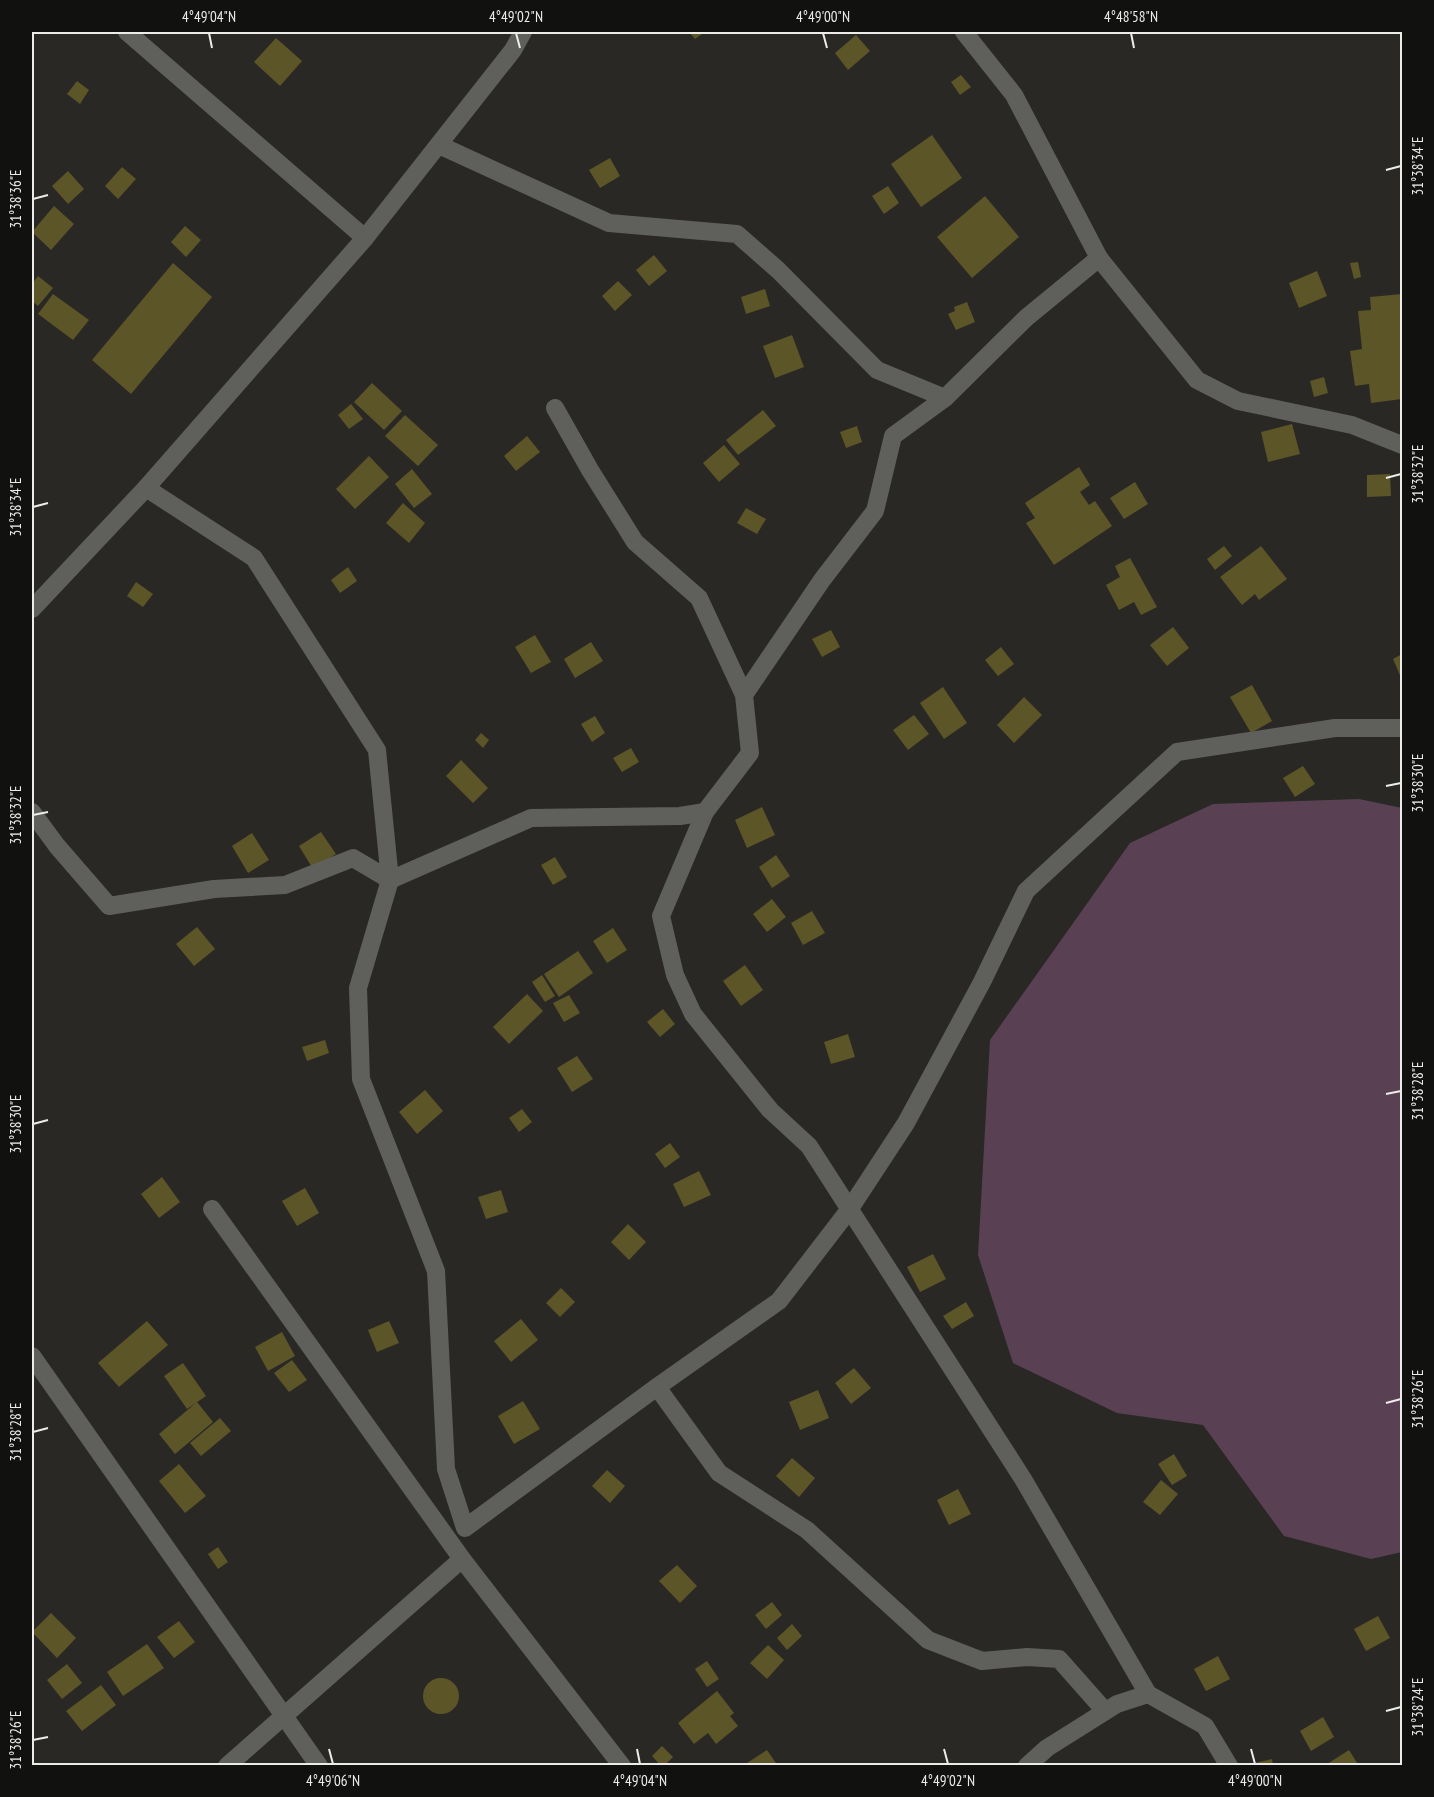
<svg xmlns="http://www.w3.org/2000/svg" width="1434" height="1797" font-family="'PT Sans Narrow',sans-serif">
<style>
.green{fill:#594153}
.building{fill:#5c5527}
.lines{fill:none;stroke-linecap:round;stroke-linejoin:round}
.minor{stroke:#5f5f5b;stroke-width:18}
.ticks{fill:none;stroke:#ececea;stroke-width:2}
.neatline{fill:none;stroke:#ececea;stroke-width:2}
.ticks-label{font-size:15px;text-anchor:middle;fill:#ececea}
</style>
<rect width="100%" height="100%" fill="#292825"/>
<path class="green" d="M 1359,799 L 1402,808 L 1402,1552 L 1371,1559 L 1284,1536 L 1203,1425 L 1117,1413 L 1013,1363 L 978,1255 L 990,1040 L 1130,843 L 1213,804 Z"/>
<g class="building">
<path d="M 689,32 L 705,32 L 695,39 Z"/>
<path d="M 856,35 L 870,51 L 848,70 L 835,53 Z"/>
<path d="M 276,38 L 302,61 L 280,86 L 254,62 Z"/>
<path d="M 961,75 L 971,87 L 960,95 L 951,82 Z"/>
<path d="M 77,81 L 89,90 L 80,104 L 67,94 Z"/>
<path d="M 932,135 L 962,178 L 921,207 L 891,164 Z"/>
<path d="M 610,158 L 620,176 L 600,188 L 589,170 Z"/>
<path d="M 122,167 L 136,179 L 118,199 L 105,186 Z"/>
<path d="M 68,171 L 84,189 L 68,204 L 52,186 Z"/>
<path d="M 888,186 L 899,203 L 884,214 L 872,196 Z"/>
<path d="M 985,196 L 1019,237 L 972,278 L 937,237 Z"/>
<path d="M 54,206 L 74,224 L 51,250 L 32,232 Z"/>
<path d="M 185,226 L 201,240 L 186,257 L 171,242 Z"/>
<path d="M 654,255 L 667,271 L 649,286 L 636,270 Z"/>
<path d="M 1358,262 L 1361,277 L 1354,279 L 1350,263 Z"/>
<path d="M 173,263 L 212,297 L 131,394 L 92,360 Z"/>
<path d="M 1317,271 L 1327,296 L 1299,308 L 1289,283 Z"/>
<path d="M 38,276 L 53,288 L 38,306 L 32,301 L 32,284 Z"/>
<path d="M 618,281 L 632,295 L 615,311 L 602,296 Z"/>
<path d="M 765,289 L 770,306 L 746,314 L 741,297 Z"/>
<path d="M 53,294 L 89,320 L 73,340 L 38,314 Z"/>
<path d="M 1402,294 L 1402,399 L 1371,403 L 1369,384 L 1355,386 L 1350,351 L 1362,349 L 1358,311 L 1371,310 L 1370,297 Z"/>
<path d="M 967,302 L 975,322 L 956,330 L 948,314 L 955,311 L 954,307 Z"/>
<path d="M 792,335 L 804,367 L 775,378 L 763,346 Z"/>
<path d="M 1324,377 L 1328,393 L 1314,397 L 1310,381 Z"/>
<path d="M 372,383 L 402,411 L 384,430 L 354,402 Z"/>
<path d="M 351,404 L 363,419 L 349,429 L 338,415 Z"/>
<path d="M 763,410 L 776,426 L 738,455 L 726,440 Z"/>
<path d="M 405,415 L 438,445 L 418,466 L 385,436 Z"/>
<path d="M 1292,424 L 1300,454 L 1268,462 L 1261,432 Z"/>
<path d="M 857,426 L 862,442 L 846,448 L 840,432 Z"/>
<path d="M 527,436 L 540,452 L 516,471 L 504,456 Z"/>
<path d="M 724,445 L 740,464 L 719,482 L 703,463 Z"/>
<path d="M 369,456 L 389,477 L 355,509 L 336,489 Z"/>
<path d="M 1079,467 L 1090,485 L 1080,492 L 1089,505 L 1095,501 L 1112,526 L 1054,565 L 1026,523 L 1035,518 L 1025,503 Z"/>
<path d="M 412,469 L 432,494 L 414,508 L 395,484 Z"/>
<path d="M 1390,474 L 1391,496 L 1367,497 L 1367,475 Z"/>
<path d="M 1135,482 L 1148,504 L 1124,519 L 1110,498 Z"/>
<path d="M 403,503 L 425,523 L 409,543 L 386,523 Z"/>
<path d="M 746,508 L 766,519 L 757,534 L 737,523 Z"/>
<path d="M 1224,546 L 1232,556 L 1215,570 L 1207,559 Z"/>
<path d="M 1261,546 L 1287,579 L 1259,600 L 1255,594 L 1242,605 L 1220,577 Z"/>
<path d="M 1130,558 L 1157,607 L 1141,615 L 1134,602 L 1119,610 L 1106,585 L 1120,577 L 1115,566 Z"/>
<path d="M 348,567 L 357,581 L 340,593 L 331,580 Z"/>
<path d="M 136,582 L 153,594 L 143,607 L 127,596 Z"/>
<path d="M 1173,627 L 1189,648 L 1167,666 L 1150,645 Z"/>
<path d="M 831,630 L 840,647 L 822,657 L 812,639 Z"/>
<path d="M 535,635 L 551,662 L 531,673 L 515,647 Z"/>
<path d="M 591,642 L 603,661 L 575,678 L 564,659 Z"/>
<path d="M 1001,647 L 1014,664 L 998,676 L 985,660 Z"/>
<path d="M 1402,654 L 1402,680 L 1393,659 Z"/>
<path d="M 1252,685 L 1272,721 L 1251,733 L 1230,697 Z"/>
<path d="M 943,687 L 967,723 L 944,739 L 920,703 Z"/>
<path d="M 1024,697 L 1042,715 L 1014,743 L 997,725 Z"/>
<path d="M 914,715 L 929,734 L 908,750 L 893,730 Z"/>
<path d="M 595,716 L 605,733 L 592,742 L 581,724 Z"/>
<path d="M 481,733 L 489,740 L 483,748 L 475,740 Z"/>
<path d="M 631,748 L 639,762 L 622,772 L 613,758 Z"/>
<path d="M 461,760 L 488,788 L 473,803 L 446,776 Z"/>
<path d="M 1303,766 L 1315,784 L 1295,797 L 1283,778 Z"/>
<path d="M 762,807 L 775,835 L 747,848 L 735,820 Z"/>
<path d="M 321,832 L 336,854 L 313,869 L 299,846 Z"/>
<path d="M 252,833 L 269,860 L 248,873 L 232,846 Z"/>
<path d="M 776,855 L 790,876 L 772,888 L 759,867 Z"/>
<path d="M 555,857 L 567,877 L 553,885 L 541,865 Z"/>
<path d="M 772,899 L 786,917 L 767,932 L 753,914 Z"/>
<path d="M 812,911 L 825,933 L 803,945 L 791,923 Z"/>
<path d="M 197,927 L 215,949 L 194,966 L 176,944 Z"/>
<path d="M 613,928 L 627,950 L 607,963 L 593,941 Z"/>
<path d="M 578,951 L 593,973 L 559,997 L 544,974 Z"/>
<path d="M 745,965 L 763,990 L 741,1006 L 723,981 Z"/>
<path d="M 542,975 L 555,996 L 545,1002 L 532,982 Z"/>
<path d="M 527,994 L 543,1011 L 509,1044 L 493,1027 Z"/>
<path d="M 569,995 L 580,1013 L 564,1022 L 553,1003 Z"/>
<path d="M 663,1009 L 675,1024 L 660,1037 L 647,1022 Z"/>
<path d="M 848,1034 L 855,1057 L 831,1064 L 824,1042 Z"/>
<path d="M 325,1040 L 329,1053 L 307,1061 L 302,1047 Z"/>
<path d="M 577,1056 L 593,1079 L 572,1092 L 557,1068 Z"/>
<path d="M 425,1090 L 443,1111 L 417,1134 L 399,1112 Z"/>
<path d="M 522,1109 L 532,1122 L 519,1132 L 509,1118 Z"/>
<path d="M 670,1143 L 680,1157 L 665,1168 L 655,1154 Z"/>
<path d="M 699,1171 L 711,1195 L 684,1207 L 673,1184 Z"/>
<path d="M 162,1177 L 180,1202 L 159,1218 L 141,1194 Z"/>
<path d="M 305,1188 L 319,1213 L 297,1226 L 282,1201 Z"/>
<path d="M 501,1190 L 508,1212 L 486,1219 L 478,1197 Z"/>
<path d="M 628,1224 L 646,1242 L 629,1260 L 611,1242 Z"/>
<path d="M 933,1254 L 946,1279 L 920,1292 L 907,1267 Z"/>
<path d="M 561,1288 L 575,1302 L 560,1317 L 546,1303 Z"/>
<path d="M 966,1302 L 974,1316 L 952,1329 L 943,1316 Z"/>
<path d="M 521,1319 L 538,1340 L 511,1362 L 494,1341 Z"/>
<path d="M 147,1321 L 168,1345 L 119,1387 L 98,1363 Z"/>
<path d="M 389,1321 L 399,1343 L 377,1352 L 368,1330 Z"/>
<path d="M 282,1332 L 295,1356 L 268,1371 L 255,1347 Z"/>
<path d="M 292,1360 L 307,1380 L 289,1392 L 274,1373 Z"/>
<path d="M 183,1363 L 206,1396 L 187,1409 L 164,1376 Z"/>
<path d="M 854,1368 L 871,1388 L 851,1404 L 835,1383 Z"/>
<path d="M 818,1390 L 829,1418 L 800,1430 L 789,1402 Z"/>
<path d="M 523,1401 L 540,1429 L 514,1444 L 498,1416 Z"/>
<path d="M 197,1402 L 213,1422 L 175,1454 L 159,1434 Z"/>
<path d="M 220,1418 L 231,1431 L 201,1456 L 190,1443 Z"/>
<path d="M 1174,1454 L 1187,1476 L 1172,1485 L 1158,1464 Z"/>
<path d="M 792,1458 L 815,1478 L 799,1497 L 776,1476 Z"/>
<path d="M 179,1464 L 206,1496 L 185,1513 L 159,1481 Z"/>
<path d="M 607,1470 L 625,1486 L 610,1503 L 592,1486 Z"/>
<path d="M 1161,1480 L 1178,1494 L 1160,1515 L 1143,1502 Z"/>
<path d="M 958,1489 L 971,1514 L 949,1525 L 937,1500 Z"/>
<path d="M 218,1547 L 228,1562 L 218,1569 L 208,1554 Z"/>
<path d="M 677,1565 L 697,1586 L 680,1603 L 659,1581 Z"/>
<path d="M 772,1602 L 782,1615 L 766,1629 L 755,1615 Z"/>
<path d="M 51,1613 L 76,1638 L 57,1658 L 32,1632 Z"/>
<path d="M 1378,1616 L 1390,1638 L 1366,1651 L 1354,1629 Z"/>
<path d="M 179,1621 L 195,1642 L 174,1658 L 157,1637 Z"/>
<path d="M 792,1624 L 802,1636 L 787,1650 L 777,1638 Z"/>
<path d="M 147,1644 L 164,1668 L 123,1696 L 107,1672 Z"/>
<path d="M 768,1645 L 784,1660 L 767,1679 L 750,1663 Z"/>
<path d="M 1218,1656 L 1230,1679 L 1206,1691 L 1194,1669 Z"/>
<path d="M 707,1661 L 719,1679 L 707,1687 L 695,1669 Z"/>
<path d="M 67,1664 L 82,1683 L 62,1699 L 47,1680 Z"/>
<circle cx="441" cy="1696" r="18"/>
<path d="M 101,1685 L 116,1705 L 82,1731 L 66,1711 Z"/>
<path d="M 717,1691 L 734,1713 L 730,1716 L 738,1726 L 716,1744 L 708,1733 L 694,1744 L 678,1723 Z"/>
<path d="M 1323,1717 L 1334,1737 L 1311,1751 L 1300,1731 Z"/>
<path d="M 662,1746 L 673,1757 L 664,1766 L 661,1766 L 652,1756 Z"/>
<path d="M 767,1750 L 778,1766 L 749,1766 L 747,1763 Z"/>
<path d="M 1349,1750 L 1359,1766 L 1324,1766 Z"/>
<path d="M 1272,1759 L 1273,1766 L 1256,1766 L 1255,1763 Z"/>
</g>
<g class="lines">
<g class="minor">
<path d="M 127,32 L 365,238"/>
<path d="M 439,145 L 609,223 L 737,234 L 778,270 L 877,370 L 945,398 L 1026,318 L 1099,258 L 1014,95 L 964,32"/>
<path d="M 1099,258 L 1197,380 L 1238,401 L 1352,425 L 1402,445"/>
<path d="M 555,408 L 590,470 L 635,542 L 699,598 L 744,695 L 750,753 L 705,812 L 661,916 L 675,975 L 693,1014 L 770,1110 L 809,1146 L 1023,1479 L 1148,1694"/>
<path d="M 146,488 L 254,558 L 377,750 L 390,880 L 358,988 L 361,1079 L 436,1271 L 446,1469 L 465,1528 L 657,1387 L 779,1301 L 849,1210 L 906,1123 L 982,982 L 1026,891 L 1177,752 L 1335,728 L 1402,728"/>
<path d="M 32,609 L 146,488 L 365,238 L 513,50 L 523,32"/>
<path d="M 744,695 L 822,580 L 875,511 L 893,436 L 945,398"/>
<path d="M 32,812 L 57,846 L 109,906 L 214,889 L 285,885 L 353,858 L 390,880 L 531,818 L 680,816 L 705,812"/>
<path d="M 212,1209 L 462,1559 L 622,1766"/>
<path d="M 32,1356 L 319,1766"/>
<path d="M 657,1387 L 719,1473 L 807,1530 L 928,1640 L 982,1661 L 1027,1657 L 1059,1659 L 1105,1711"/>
<path d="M 227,1766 L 462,1559"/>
<path d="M 1027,1766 L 1047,1748 L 1117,1704 L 1148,1694 L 1205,1726 L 1229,1766"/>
</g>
</g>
<path class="ticks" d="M 209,33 L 212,48M 516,33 L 520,48M 823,33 L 827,48M 1131,33 L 1134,48M 1386,170 L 1401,166M 33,199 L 48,195M 1386,478 L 1401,474M 33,507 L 48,503M 1386,786 L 1401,783M 33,815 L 48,812M 1386,1094 L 1401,1091M 33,1124 L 48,1120M 1386,1403 L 1401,1399M 33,1432 L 48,1428M 1386,1711 L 1401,1707M 33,1740 L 48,1737M 329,1749 L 333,1764M 637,1749 L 640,1764M 944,1749 L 948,1764M 1251,1749 L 1255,1764"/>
<rect width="1434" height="1797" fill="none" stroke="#11110f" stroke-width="66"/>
<rect x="33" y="33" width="1368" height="1731" class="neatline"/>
<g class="ticks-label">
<text x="209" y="22">4°49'04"N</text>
<text x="516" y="22">4°49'02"N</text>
<text x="823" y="22">4°49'00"N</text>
<text x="1131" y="22">4°48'58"N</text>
<text transform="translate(1418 166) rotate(-90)" y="5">31°38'34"E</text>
<text transform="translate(16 199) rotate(-90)" y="5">31°38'36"E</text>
<text transform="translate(1418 474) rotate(-90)" y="5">31°38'32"E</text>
<text transform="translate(16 507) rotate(-90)" y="5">31°38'34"E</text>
<text transform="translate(1418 783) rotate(-90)" y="5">31°38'30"E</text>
<text transform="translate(16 815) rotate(-90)" y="5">31°38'32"E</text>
<text transform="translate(1418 1091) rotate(-90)" y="5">31°38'28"E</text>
<text transform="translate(16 1124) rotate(-90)" y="5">31°38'30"E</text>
<text transform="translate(1418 1399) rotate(-90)" y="5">31°38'26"E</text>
<text transform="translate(16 1432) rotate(-90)" y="5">31°38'28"E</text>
<text transform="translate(1418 1707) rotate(-90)" y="5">31°38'24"E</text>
<text transform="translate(16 1740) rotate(-90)" y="5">31°38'26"E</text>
<text x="333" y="1786">4°49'06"N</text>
<text x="640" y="1786">4°49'04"N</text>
<text x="948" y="1786">4°49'02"N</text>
<text x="1255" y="1786">4°49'00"N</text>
</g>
</svg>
